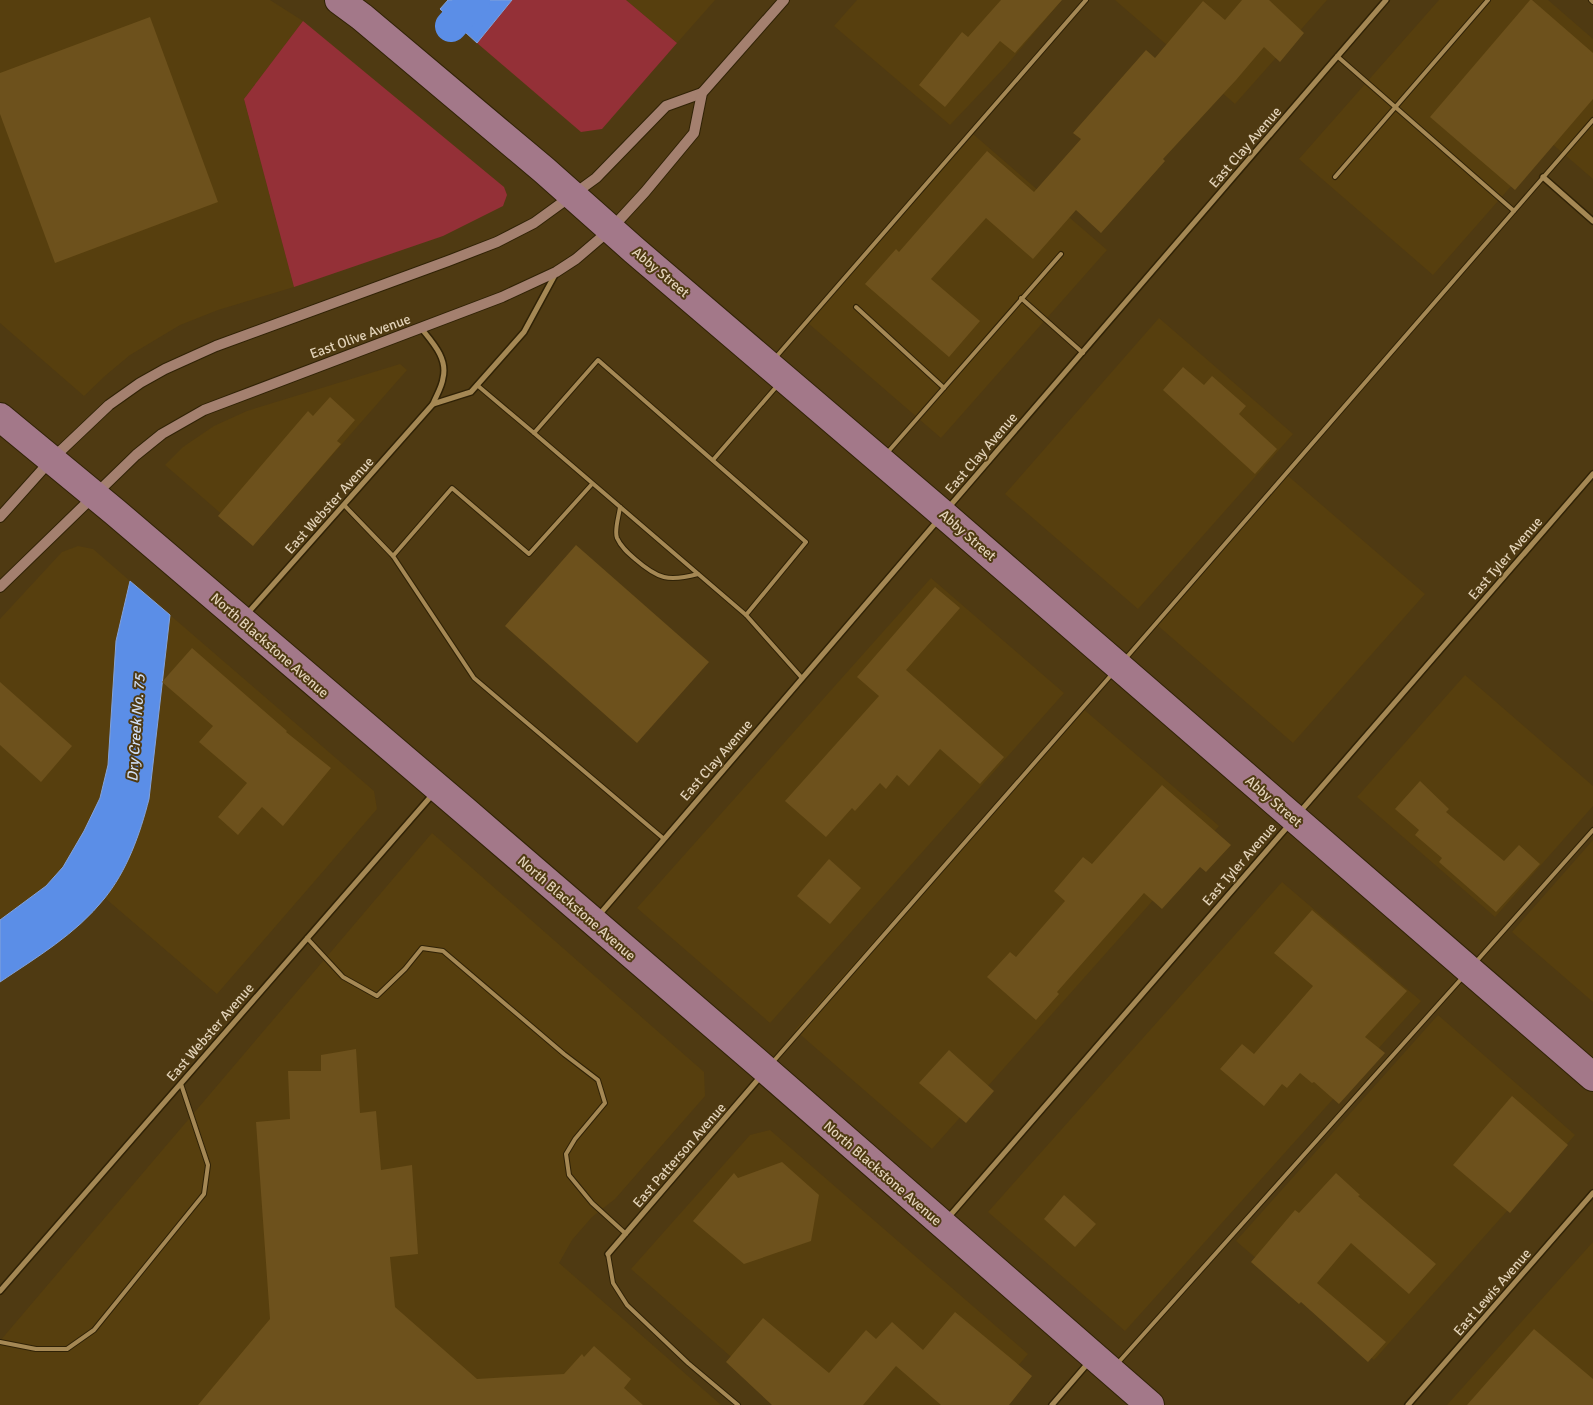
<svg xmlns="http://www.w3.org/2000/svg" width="1593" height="1405" font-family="Signika,sans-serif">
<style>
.built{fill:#573f0e}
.green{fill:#943037}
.water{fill:#5b8ee7;stroke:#84a2d9}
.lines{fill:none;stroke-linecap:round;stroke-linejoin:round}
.canal{stroke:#5b8ee7;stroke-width:32}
.building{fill:#6d511c}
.service-casing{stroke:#302206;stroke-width:6}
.minor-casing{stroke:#302206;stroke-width:8}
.secondary-casing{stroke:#302206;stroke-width:12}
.primary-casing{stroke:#302206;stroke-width:30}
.service{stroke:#a58854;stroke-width:4}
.minor{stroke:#a58854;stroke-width:5}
.secondary{stroke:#a4806f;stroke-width:10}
.primary{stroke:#a37889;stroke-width:28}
.labels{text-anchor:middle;stroke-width:4;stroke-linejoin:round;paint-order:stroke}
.street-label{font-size:14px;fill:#e2d2b8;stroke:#4f3a12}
.water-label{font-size:15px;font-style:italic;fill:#d0def5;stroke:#4f3a12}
</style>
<rect width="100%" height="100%" fill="#4f3a12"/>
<g class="built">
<path d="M 0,0 L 270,0 L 303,21 L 244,99 L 294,287 L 218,310 L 180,325 L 130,355 L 106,375 L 84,396 L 0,323 Z"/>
<path d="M 626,0 L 715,0 L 677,43 Z"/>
<path d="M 857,0 L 1061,0 L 1061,1 L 1006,66 L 950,125 L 834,26 Z"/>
<path d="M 1115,0 L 1327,0 L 1235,104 Z"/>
<path d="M 1439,0 L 1548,0 L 1593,39 L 1593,179 L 1550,142 L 1433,275 L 1299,159 Z"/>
<path d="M 973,134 L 1107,250 L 941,438 L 808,323 Z"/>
<path d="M 1159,318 L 1293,434 L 1138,609 L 1005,494 Z"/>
<path d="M 400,364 L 407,370 L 255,543 L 165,465 L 183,447 L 214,426 L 247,411 Z"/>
<path d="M 1287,475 L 1425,594 L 1293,743 L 1156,624 Z"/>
<path d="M 78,546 L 93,549 L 130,581 L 116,641 L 108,765 L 100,798 L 84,831 L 63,867 L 46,886 L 0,920 L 0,619 L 62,552 Z"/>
<path d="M 931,578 L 1064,693 L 770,1023 L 637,908 Z"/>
<path d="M 170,615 L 374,791 L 377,809 L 217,994 L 105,898 L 130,854 L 141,827 L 149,799 Z"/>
<path d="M 1465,675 L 1593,786 L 1593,806 L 1495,917 L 1357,797 Z"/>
<path d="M 1081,707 L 1219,826 L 932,1149 L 795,1030 Z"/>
<path d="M 432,833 L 704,1072 L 705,1096 L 615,1199 L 592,1217 L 572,1240 L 559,1263 L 721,1405 L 0,1405 L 0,1341 Z"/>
<path d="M 1593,840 L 1593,1002 L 1512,932 Z"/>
<path d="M 1282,882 L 1421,1001 L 1125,1331 L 988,1212 Z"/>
<path d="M 1438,1015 L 1575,1135 L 1374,1360 L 1236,1241 Z"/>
<path d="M 770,1130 L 1028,1354 L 985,1405 L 786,1405 L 631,1269 L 750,1135 Z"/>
<path d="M 1593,1242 L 1593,1405 L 1447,1405 L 1557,1282 Z"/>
</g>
<g class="green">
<path d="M 512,0 L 626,0 L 677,43 L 602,129 L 581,132 L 477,43 Z"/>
<path d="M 303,21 L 504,187 L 507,195 L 503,206 L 443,236 L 294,287 L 244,99 Z"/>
</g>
<g class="water">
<path d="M 448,0 L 512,0 L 477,43 L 440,9 Z"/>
<path d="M 130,581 L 170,615 L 149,799 C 140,834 127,871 104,899 C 76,934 37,957 0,982 L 0,920 L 46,886 L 63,867 L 84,831 L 100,798 L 108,765 L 116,641 Z"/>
</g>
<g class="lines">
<path class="canal" d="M 451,26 L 474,0"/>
</g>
<g class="building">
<path d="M 1001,0 L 1062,0 L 1015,53 L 1000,41 L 945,107 L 919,85 L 962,32 L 968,37 Z"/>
<path d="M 1242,0 L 1269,0 L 1304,33 L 1280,62 L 1264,47 L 1236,80 L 1163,159 L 1165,161 L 1101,233 L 1076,210 L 1033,259 L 986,218 L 931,279 L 980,321 L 949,357 L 865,284 L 896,249 L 899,252 L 987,151 L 1034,192 L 1081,139 L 1073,133 L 1146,50 L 1155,58 L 1203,1 L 1225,20 Z"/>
<path d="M 1530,0 L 1532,0 L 1593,53 L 1593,99 L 1515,190 L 1430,117 Z"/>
<path d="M 150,17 L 218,202 L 55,263 L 0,114 L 0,73 Z"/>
<path d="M 1183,367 L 1204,385 L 1212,376 L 1246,406 L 1239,414 L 1277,449 L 1255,474 L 1163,390 Z"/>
<path d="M 330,397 L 355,420 L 337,441 L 341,444 L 253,546 L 218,516 L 308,411 L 313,416 Z"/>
<path d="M 576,545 L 709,662 L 637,743 L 505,626 Z"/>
<path d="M 935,587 L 960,608 L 906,670 L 1004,757 L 980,784 L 940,749 L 909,786 L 897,775 L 886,789 L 880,783 L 855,811 L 852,808 L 826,837 L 785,801 L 879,696 L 857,677 Z"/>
<path d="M 192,648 L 287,731 L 286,732 L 331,768 L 283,826 L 262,807 L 238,835 L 218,817 L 247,783 L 199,742 L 213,726 L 162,682 Z"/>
<path d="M 0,682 L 72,746 L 41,782 L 0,745 Z"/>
<path d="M 1420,781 L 1449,809 L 1446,812 L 1504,861 L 1519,845 L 1540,864 L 1496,912 L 1439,862 L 1442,858 L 1415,835 L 1419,830 L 1395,809 Z"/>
<path d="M 1162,785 L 1231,845 L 1206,872 L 1200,867 L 1162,909 L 1144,893 L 1057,992 L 1059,994 L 1036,1020 L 987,977 L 1010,952 L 1016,957 L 1065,901 L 1054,891 L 1083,857 L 1092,864 Z"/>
<path d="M 829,859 L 861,888 L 830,924 L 797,896 Z"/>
<path d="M 1312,910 L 1407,991 L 1365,1037 L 1385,1053 L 1339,1104 L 1314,1082 L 1312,1083 L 1300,1073 L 1287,1088 L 1282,1084 L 1264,1106 L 1220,1069 L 1242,1044 L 1254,1054 L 1313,986 L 1274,953 Z"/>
<path d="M 356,1049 L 360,1113 L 376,1111 L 381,1170 L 412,1165 L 418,1254 L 390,1257 L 395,1307 L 477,1379 L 564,1374 L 582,1354 L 584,1357 L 594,1346 L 631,1379 L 624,1388 L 643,1405 L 198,1405 L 270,1319 L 256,1122 L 290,1119 L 288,1071 L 321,1071 L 321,1055 Z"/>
<path d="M 949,1050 L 994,1091 L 966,1123 L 919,1083 Z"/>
<path d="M 1512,1096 L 1568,1145 L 1510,1213 L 1453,1165 Z"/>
<path d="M 782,1162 L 819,1195 L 811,1241 L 744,1264 L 693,1221 L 734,1173 L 738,1178 Z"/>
<path d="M 1336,1173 L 1360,1195 L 1358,1196 L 1436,1264 L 1409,1294 L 1351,1243 L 1317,1283 L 1386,1342 L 1368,1362 L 1301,1302 L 1299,1304 L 1251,1262 L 1295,1210 L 1299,1213 Z"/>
<path d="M 1064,1195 L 1096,1224 L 1075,1247 L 1044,1219 Z"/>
<path d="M 955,1312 L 1032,1376 L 1009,1405 L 941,1405 L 896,1366 L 863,1405 L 772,1405 L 726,1362 L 763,1318 L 829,1373 L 866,1330 L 876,1339 L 892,1322 L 923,1350 Z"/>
<path d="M 1534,1329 L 1593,1379 L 1593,1405 L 1467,1405 Z"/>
</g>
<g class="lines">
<g class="service-casing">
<g id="service">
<path d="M 1591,0 L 1593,2"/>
<path d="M 1337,56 L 1514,211"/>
<path d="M 1335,177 L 1488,0"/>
<path d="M 1021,298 L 1083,353"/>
<path d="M 856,307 L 944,388"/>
<path d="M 776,357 L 1086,0"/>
<path d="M 477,385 L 534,433 L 598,360 L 806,542 L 746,615 L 802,678"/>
<path d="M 534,433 L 746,615"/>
<path d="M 887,453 L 1061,254"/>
<path d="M 713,460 L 777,386"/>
<path d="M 344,505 L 393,556 L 474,678 L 664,839"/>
<path d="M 620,507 C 619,516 614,530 617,538 C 621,547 628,553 635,559 C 658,579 668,582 698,574"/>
<path d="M 393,556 L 452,488 L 529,554 L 592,484"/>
<path d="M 1126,658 L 1593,120"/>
<path d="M 307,938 L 343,977 L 377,996 L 405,969 L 422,948 L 443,951 L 564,1054 L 598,1080 L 605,1103 L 575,1139 L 566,1154 L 569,1175 L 592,1203 L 626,1234"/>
<path d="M 1475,963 L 1593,830"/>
<path d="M 772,1063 L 1113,673"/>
<path d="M 608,1254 L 613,1283 L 627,1305 L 688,1363 L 738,1405"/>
<path d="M 0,1342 L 36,1349 L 67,1349 L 94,1330 L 204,1194 L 208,1165 L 181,1084"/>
<path d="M 1117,1364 L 1462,978"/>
</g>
</g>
<g class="minor-casing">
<g id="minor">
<path d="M 1543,177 L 1593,221"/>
<path d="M 433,404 L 471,392 L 524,332 L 556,273"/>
<path d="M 949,507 L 1386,0"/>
<path d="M 247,614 L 433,404 C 436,396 442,387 443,378 C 448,358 432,342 421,328"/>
<path d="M 1299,813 L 1593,474"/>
<path d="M 599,915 L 939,519"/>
<path d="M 947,1219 L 1289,825"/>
<path d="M 608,1254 L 761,1076"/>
<path d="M 0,1291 L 433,794"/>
<path d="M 1052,1405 L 1089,1362"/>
<path d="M 1408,1405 L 1593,1193"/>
</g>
</g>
<g class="secondary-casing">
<g id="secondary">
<path d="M 0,517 L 51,460 L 109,405 L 140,383 L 165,369 L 216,346 L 448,261 L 497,242 L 534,223 L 596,178 L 666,106 L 702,93"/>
<path d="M 0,587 L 136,455 L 162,434 L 204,410 L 502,297 L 556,272 L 576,259 L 611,229 L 645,192 L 694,133 L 702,93 L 784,0"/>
</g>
</g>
<g class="primary-casing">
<g id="primary">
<path d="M 339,0 L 362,17 L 544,170 L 634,250 L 943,514 L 1593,1077"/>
<path d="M 0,417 L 115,512 L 464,810 L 766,1070 L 1150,1405"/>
</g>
</g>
<use href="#service" class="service"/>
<use href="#minor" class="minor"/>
<use href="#secondary" class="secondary"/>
<use href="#primary" class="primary"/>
</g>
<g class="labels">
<g class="street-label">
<text transform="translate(1245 147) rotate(-49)" y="5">East Clay Avenue</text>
<text transform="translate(661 272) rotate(40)" y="5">Abby Street</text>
<text transform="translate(360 336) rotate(-20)" y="5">East Olive Avenue</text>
<text transform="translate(981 453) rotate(-49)" y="5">East Clay Avenue</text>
<text transform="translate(329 505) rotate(-48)" y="5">East Webster Avenue</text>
<text transform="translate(968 535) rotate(41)" y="5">Abby Street</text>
<text transform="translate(1505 558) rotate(-49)" y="5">East Tyler Avenue</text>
<text transform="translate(270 645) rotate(41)" y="5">North Blackstone Avenue</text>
<text transform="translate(716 760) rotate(-49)" y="5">East Clay Avenue</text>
<text transform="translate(1274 801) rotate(41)" y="5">Abby Street</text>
<text transform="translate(1239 864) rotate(-49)" y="5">East Tyler Avenue</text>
<text transform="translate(577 908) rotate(41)" y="5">North Blackstone Avenue</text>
<text transform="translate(210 1032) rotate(-49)" y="5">East Webster Avenue</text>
<text transform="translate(679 1155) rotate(-49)" y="5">East Patterson Avenue</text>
<text transform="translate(883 1173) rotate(41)" y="5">North Blackstone Avenue</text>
<text transform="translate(1492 1292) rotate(-49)" y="5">East Lewis Avenue</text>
</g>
<g class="water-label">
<text transform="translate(136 728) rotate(-86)" y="5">Dry Creek No. 75</text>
</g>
</g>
</svg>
